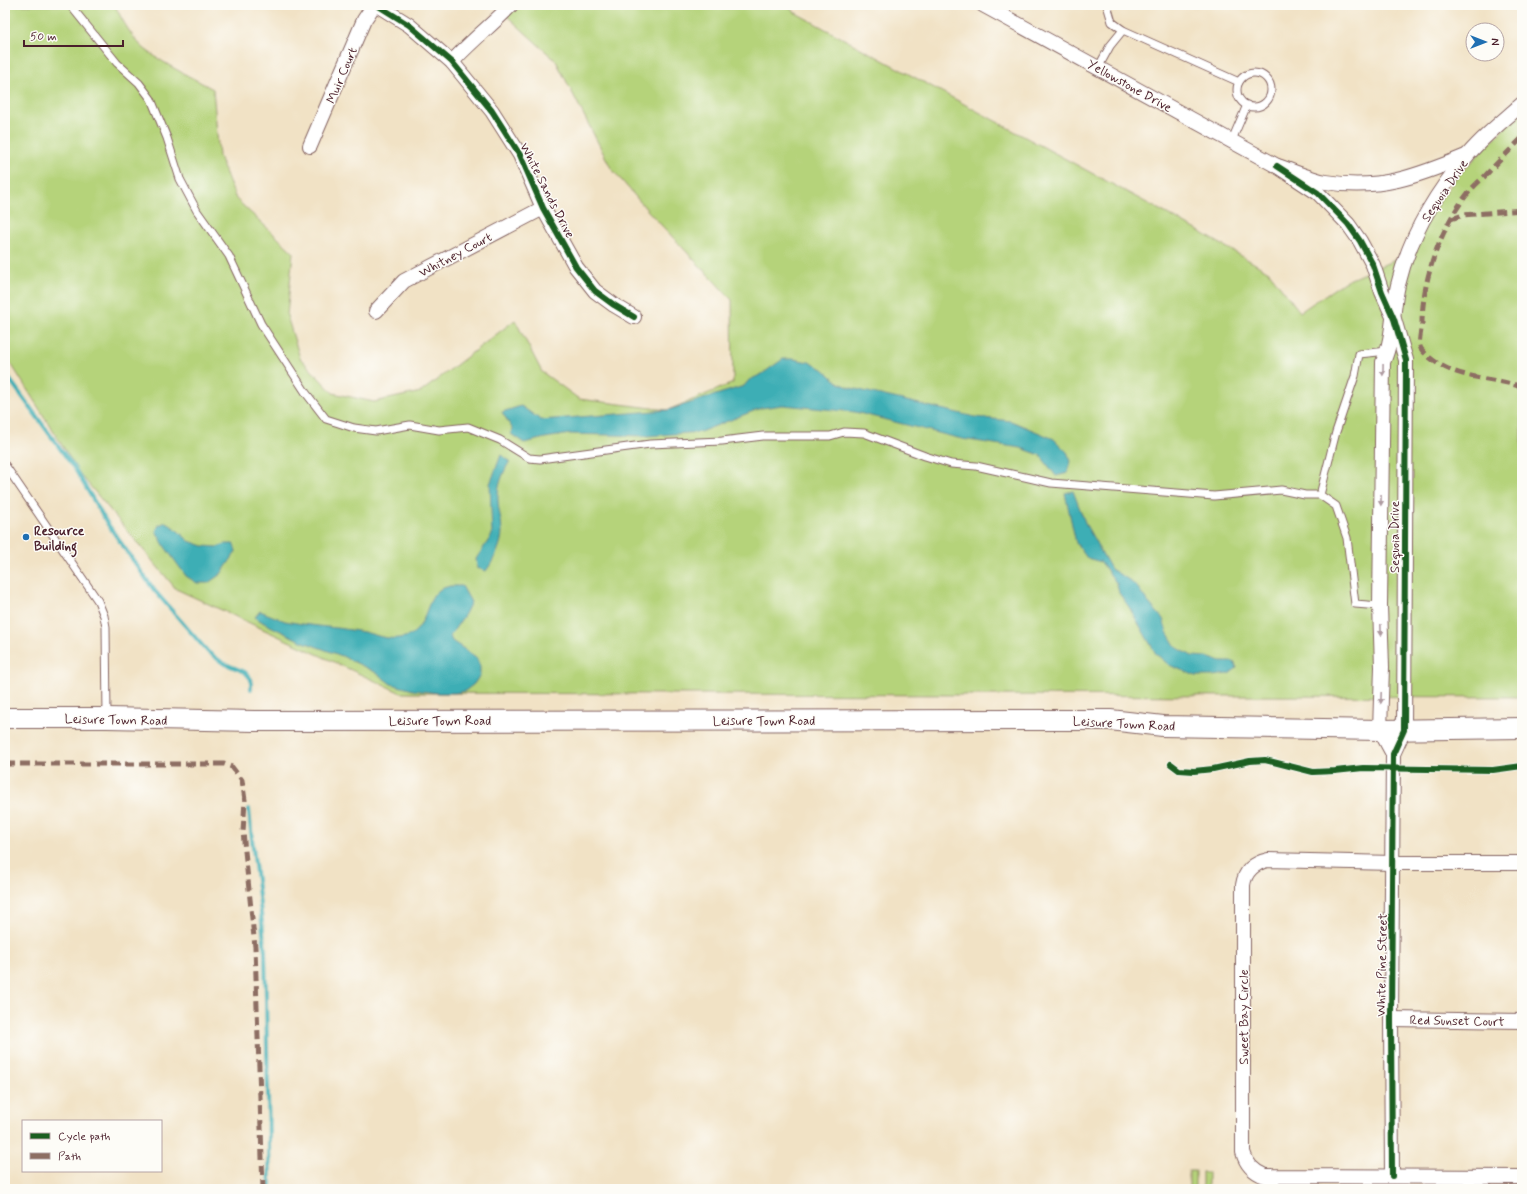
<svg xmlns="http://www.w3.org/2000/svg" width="1527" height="1194" font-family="Mynerve,sans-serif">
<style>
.green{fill:#b5d37a;stroke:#807952}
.water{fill:#3daeb5;stroke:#446670}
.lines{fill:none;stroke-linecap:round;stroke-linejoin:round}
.stream{stroke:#3daeb5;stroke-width:4}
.service-casing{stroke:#846361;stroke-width:9}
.minor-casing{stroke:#846361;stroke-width:16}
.secondary-casing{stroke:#846361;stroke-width:22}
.service{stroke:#fff;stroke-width:7}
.minor{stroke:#fff;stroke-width:14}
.secondary{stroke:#fff;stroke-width:20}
.quiet{stroke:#8d6e63;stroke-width:5;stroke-dasharray:10 5;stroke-linecap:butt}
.cycleway-casing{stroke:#fdfcf7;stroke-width:8}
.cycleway{stroke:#1b5e20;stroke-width:6}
.oneway{fill:#ae9aa0}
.poi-dot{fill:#1f6fb2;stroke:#fdfcf7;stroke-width:1.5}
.labels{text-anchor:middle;stroke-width:3;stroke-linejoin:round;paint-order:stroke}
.street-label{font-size:13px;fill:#4a1f2b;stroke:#fdfcf7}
.poi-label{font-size:13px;font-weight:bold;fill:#4a1f2b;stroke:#fdfcf7;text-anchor:start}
</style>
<rect width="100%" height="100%" fill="#fdfcf7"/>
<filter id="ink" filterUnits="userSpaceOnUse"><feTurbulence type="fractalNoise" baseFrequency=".025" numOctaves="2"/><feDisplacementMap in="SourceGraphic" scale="8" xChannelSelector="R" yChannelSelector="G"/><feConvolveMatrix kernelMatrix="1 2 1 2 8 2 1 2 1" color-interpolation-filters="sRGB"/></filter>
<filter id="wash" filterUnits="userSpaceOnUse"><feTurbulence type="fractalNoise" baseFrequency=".012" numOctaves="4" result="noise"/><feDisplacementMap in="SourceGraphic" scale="16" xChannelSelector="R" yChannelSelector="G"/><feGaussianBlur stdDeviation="0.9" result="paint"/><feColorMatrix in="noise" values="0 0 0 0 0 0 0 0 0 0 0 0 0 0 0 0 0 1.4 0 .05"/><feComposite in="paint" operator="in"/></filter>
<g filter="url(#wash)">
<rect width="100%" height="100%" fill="#f1e2c5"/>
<g class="green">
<path d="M 5,5 L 115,5 C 121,19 134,41 146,50 C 167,66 191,77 213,89 L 219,156 L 236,199 L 293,252 L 287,316 L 300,358 L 333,393 L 374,402 L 421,392 L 515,320 L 542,372 L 579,399 L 668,410 L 733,383 L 732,300 L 648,211 L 611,168 L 556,61 L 495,5 L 787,5 L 794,12 L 1195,229 L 1269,272 L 1300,312 L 1344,282 L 1413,252 L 1420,228 L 1456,178 L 1522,110 L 1522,697 L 401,693 L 176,589 L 80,474 L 5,354 Z"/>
<rect x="1189" y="1171" width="6" height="18"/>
<rect x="1202" y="1172" width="6" height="17"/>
</g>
<g class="water">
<path d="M 783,359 L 793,359 L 809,362 L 823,369 L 839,383 L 851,388 L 975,417 L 1011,421 L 1054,439 L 1067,452 L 1071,461 L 1068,473 L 1056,476 L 1040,455 L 1021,448 L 962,439 L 855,412 L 783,405 L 761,408 L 700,432 L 647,436 L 570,434 L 545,438 L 524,443 L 511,434 L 512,428 L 502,412 L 521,406 L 541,420 L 668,410 L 744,386 L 749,380 L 762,374 Z"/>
<path d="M 501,455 L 510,461 C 503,472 497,487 498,500 C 498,510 502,520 502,531 C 502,545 494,560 486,571 L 477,568 L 476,559 L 492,535 L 490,484 Z"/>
<path d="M 1073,491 L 1086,525 L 1111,569 L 1129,580 L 1138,588 L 1148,602 L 1163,619 L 1167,632 L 1176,647 L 1192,656 L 1207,657 L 1221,662 L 1234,662 L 1237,668 L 1229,674 L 1212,676 L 1196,676 L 1169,665 L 1156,654 L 1129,607 L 1119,593 L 1117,584 L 1101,562 L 1087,558 L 1076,543 L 1065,493 Z"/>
<path d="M 166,522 L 177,530 L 189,541 L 203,546 L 218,547 L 225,544 L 234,544 L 236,552 L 221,574 L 208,583 L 197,583 L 186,576 L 165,547 L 156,531 L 159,525 Z"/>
<path d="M 450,586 L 462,586 L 471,602 L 465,614 L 450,636 L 452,641 L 476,657 L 480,666 L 480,675 L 474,684 L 465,691 L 455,693 L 438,693 L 413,690 L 391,684 L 375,672 L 342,656 L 301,641 L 264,623 L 255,617 L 260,611 C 268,614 277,618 285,621 C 309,626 334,627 358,631 C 368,632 378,637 388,638 C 395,639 406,638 412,634 C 426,626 426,599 439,590 C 442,588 447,587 450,586 Z"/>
</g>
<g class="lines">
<g class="stream">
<path d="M 5,373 L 75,469 L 107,523 L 154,590 L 208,652 L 223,663 L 245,672 L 251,679 L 251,689"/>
<path d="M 249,809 C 253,857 261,904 265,952 L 270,1189"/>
</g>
</g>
</g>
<g filter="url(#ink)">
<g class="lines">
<g class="service-casing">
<g id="service">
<path d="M 70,5 L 117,63 L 139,83 L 151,99 L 167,138 L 180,179 L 197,211 L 229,256 L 261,324 L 306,393 L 326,419 L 354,428 L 376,431 L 410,425 L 439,430 L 468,427 L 500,440 L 529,458 L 540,459 L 650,444 L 722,441 L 763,436 L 830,436 L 844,432 L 864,433 L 925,456 L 951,464 L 976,466 L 1051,483 L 1214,496 L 1281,490 L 1305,495 L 1320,495 L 1336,506 L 1347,538 L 1355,604 L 1380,606"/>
<path d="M 1107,5 L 1112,22 L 1123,30"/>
<path d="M 1098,68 L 1110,46 L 1123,30 L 1239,82"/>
<circle cx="1254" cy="90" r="17"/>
<path d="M 1232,140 L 1247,105"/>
<path d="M 5,465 L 98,601 L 104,616 L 106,627 L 107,717"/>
<path d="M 1320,495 L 1336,432 L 1355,376 L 1359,354 L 1388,351"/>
</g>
</g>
<g class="minor-casing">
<g id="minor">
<path d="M 377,5 L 409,25 L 452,62 L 492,111 L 520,155 L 543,208 L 576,267 L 595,291 L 614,305 L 634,317"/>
<path d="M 983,5 L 1277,166 C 1293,171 1310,179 1326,182 C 1379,191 1418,176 1466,156"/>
<path d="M 452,62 C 470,42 492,25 511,5"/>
<path d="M 310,146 L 364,20 L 374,5"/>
<path d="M 1277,166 L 1318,193 L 1348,224 L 1360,241 L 1373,265 L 1382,292 L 1394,319 L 1406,360 L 1404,730 L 1393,754 L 1391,1019 L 1392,1176"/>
<path d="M 376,311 L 404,281 L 543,208"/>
<path d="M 1393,754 L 1380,730 L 1382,667 L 1380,606 L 1383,362 C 1394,338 1392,311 1398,285 C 1409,238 1436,193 1466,157 C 1482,137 1503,121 1522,104"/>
<path d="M 1522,863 L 1393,863 L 1268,860 C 1254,863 1245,871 1243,885 L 1243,1152 C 1246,1164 1254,1172 1265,1176 L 1522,1177"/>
<path d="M 1391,1019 L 1522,1021"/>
</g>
</g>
<g class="secondary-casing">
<path id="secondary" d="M 5,718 L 107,718 L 254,721 L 1110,720 L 1163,726 L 1380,730 L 1522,728"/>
</g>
<use href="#service" class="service"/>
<use href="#minor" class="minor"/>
<use href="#secondary" class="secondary"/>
<g class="quiet">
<path d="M 1522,138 C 1509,151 1496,164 1484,177 C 1477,183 1470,190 1465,197 C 1439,231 1422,282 1422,324 C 1421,332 1417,345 1422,350 C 1450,381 1486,375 1522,387"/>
<path d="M 1451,219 L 1463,215 L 1522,210"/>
<path d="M 5,764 L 224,764 L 232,767 L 242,780 L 245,800 L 243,832 L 255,947 L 263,1189"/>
</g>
<g class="cycleway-casing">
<g id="cycleway">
<path d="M 377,5 L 409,25 L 452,62 L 492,111 L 520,155 L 543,208 L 576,267 L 595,291 L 614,305 L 634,317"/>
<path d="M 1277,166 L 1318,193 L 1348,224 L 1360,241 L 1373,265 L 1382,292 L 1394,319 L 1406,360 L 1404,730 L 1393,754 L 1391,1019 L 1392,1176"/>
<path d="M 1171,764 L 1179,770 L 1194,771 L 1213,769 L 1250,761 L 1265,760 L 1313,772 L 1335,771 L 1363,768 L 1493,770 L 1522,766"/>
</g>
</g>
<use href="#cycleway" class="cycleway"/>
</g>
<defs><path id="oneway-solid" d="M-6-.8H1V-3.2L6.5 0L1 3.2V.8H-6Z"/></defs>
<g class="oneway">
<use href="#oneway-solid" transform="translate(1383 370) rotate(91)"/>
<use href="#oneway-solid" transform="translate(1381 500) rotate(91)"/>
<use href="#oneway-solid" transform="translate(1381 630) rotate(88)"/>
<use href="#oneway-solid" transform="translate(1381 698) rotate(92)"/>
</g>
</g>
<circle class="poi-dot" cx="26" cy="537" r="4"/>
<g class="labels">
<g class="street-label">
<text transform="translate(341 75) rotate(-67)" y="5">Muir Court</text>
<text transform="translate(1130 85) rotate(29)" y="5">Yellowstone Drive</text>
<text transform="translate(548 190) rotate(63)" y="5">White Sands Drive</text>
<text transform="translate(1444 190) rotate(-56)" y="5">Sequoia Drive</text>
<text transform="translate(455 254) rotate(-28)" y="5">Whitney Court</text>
<text transform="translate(1394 537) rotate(-90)" y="5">Sequoia Drive</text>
<text transform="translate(116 719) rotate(1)" y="5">Leisure Town Road</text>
<text x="440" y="725">Leisure Town Road</text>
<text x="764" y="725">Leisure Town Road</text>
<text transform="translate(1124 723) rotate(3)" y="5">Leisure Town Road</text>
<text transform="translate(1381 965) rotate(-89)" y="5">White Pine Street</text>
<text transform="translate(1243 1017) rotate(-90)" y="5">Sweet Bay Circle</text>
<text transform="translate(1457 1020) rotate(1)" y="5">Red Sunset Court</text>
</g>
<g class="poi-label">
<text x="34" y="535">Resource<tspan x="34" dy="15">Building</tspan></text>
</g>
</g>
<rect width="1527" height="1194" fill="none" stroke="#fdfcf7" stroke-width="20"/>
<rect x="22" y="1120" width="140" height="52" fill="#fdfcf7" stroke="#b5a4a5"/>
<rect x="30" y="1133" width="20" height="6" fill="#1b5e20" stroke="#b5a4a5"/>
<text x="58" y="1140" font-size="12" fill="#4a1f2b">Cycle path</text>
<rect x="30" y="1153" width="20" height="6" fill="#8d6e63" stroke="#b5a4a5"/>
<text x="58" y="1160" font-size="12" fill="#4a1f2b">Path</text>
<g transform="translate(1485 42) rotate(90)"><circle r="19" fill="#fdfcf7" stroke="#b5a4a5"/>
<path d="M0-3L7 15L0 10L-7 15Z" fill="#1f6fb2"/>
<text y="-6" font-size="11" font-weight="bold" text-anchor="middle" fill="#4a1f2b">N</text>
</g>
<path d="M24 40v6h99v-6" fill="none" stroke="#4a1f2b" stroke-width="2"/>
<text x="30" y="40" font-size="12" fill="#4a1f2b" stroke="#fdfcf7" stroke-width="3" paint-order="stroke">50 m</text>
</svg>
